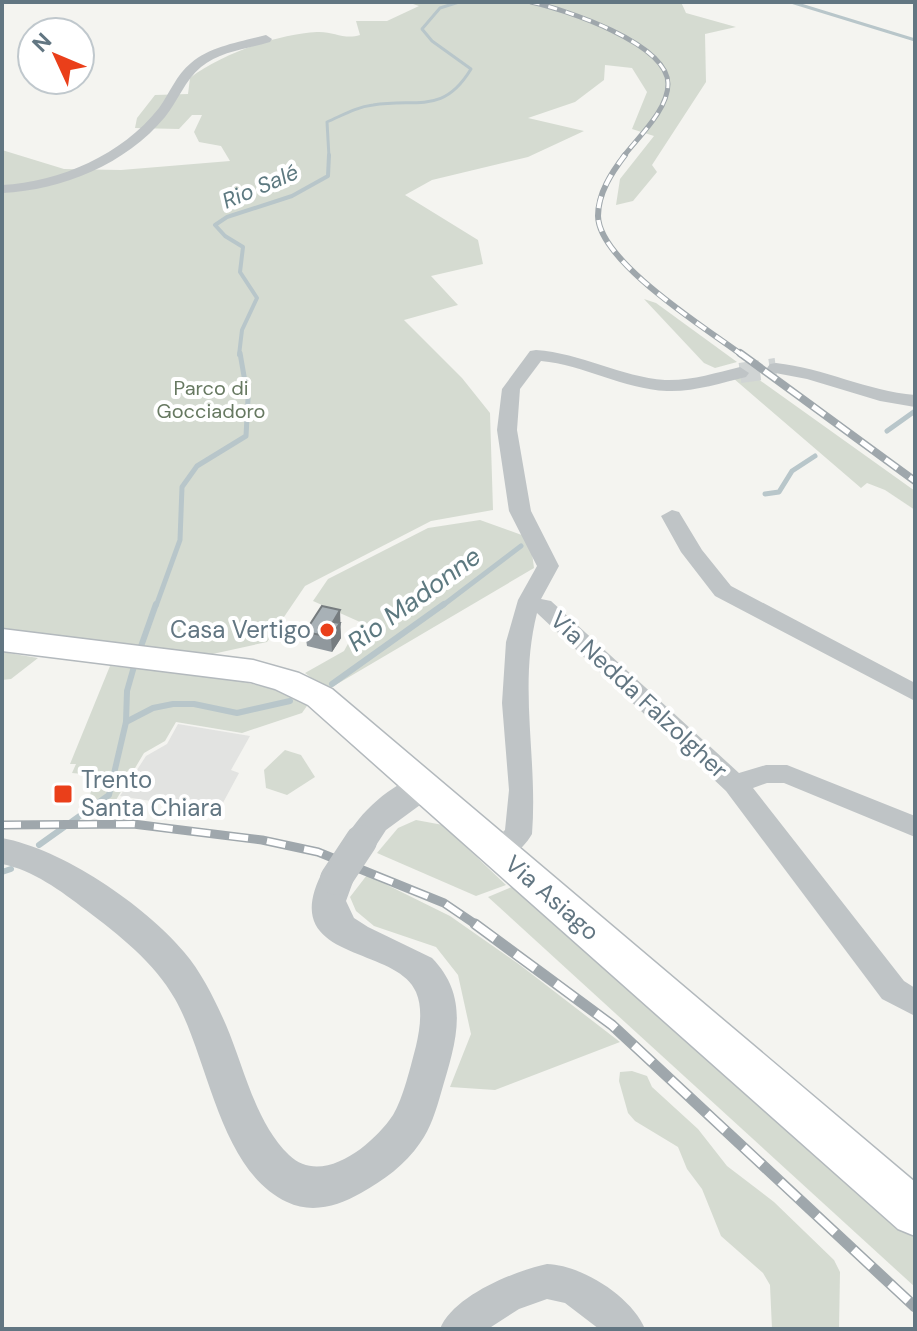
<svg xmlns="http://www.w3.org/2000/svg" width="917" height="1331" font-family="'DM Sans',sans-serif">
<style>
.built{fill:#e2e3e1}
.green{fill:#d5dbd1}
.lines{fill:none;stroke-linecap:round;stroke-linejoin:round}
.stream-far3{stroke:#b8c6ca;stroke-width:3}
.stream-far2{stroke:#b8c6ca;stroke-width:4}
.stream-far1{stroke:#b8c6ca;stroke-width:5}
.stream{stroke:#b8c6ca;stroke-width:6}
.minor-tunnel{stroke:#d0d4d4;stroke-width:20;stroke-dasharray:20 10;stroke-linecap:butt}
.secondary-casing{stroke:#b3b9bd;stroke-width:3}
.minor{fill:#bfc4c6;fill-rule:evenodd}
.tertiary{fill:#bfc4c6;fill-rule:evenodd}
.secondary{fill:#fff;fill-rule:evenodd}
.rail-far4-casing{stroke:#9fa7ac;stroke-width:5}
.rail-far3-casing{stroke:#9fa7ac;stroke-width:6}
.rail-far2-casing{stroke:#9fa7ac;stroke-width:8}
.rail-far1-casing{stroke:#9fa7ac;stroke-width:9}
.rail-casing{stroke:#9fa7ac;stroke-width:11}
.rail-far4{stroke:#fff;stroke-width:3;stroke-dasharray:9;stroke-linecap:butt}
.rail-far3{stroke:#fff;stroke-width:4;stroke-dasharray:12;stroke-linecap:butt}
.rail-far2{stroke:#fff;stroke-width:5;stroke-dasharray:15;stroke-linecap:butt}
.rail-far1{stroke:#fff;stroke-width:6;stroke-dasharray:19;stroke-linecap:butt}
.rail{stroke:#fff;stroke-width:8;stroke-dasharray:25;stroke-linecap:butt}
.tertiary-bridge{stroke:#bfc4c6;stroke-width:32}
.wall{fill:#90989d}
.shaded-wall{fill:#767c7f}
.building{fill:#a8b1b6;stroke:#767c7f;stroke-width:2}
.poi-dot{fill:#ea3f1a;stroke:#fff;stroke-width:3}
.labels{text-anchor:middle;stroke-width:8;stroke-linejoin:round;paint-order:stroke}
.far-park-label{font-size:20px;fill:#677961;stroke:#fff}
.far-water-label{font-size:22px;font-style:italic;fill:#5d7980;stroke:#fff}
.poi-label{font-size:24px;fill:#627682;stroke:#fff;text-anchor:end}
.street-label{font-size:24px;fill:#627682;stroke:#fff}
.water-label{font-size:26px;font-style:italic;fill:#5d7980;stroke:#fff}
</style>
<rect width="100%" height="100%" fill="#f4f4f0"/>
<path class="built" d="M 178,724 L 250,736 L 231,770 L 239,773 L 218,812 L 120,796 L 146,756 L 167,744 Z"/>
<g class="green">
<path d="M 407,2 L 681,2 L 686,13 L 736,27 L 705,34 L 706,82 L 652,165 L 657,172 L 633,201 L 616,205 L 620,179 L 654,136 L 632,129 L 647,92 L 632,68 L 605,65 L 604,80 L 575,102 L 528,118 L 584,131 L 528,157 L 432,180 L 405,195 L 478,240 L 483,264 L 431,276 L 458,305 L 404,320 L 462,378 L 490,413 L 493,510 L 431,521 L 305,586 L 267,642 L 208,655 L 2,633 L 2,150 L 64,169 L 121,170 L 230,161 L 221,146 L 199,142 L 194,132 L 202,115 L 192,115 L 179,129 L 135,128 L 137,118 L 155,95 L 188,94 L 190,78 C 221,54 278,34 317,32 C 333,31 344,40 360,35 L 356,21 L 387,21 L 419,6 Z"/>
<path d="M 644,299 L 656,303 L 737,362 L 715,368 L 704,363 Z"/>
<path d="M 751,374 L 915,491 L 915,510 L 885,490 L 867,483 L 861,488 L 733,378 Z"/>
<path d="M 480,520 L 530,538 L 534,568 L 327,690 L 305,673 L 344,651 L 360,622 L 313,601 L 328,579 L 428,528 Z"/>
<path d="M 2,652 L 38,658 L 11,679 L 2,680 Z"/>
<path d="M 110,666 C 177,673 247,674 309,703 L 302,713 L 242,733 L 176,722 L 165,741 L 144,753 L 116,800 L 89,799 L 95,775 L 72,773 L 76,764 L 70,764 Z"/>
<path d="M 285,750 L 301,755 L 315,777 L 287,795 L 266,788 L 264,770 Z"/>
<path d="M 416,820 L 443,825 L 506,885 L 476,896 L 377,853 L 398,828 Z"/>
<path d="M 367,875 L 450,916 L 520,965 L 620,1042 L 495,1090 L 450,1087 L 471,1034 L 458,975 L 436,947 L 374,926 L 356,911 L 350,897 Z"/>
<path d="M 514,886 L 915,1239 L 915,1287 L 488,897 Z"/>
<path d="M 632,1071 L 647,1076 L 652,1087 L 698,1129 L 727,1166 L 774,1202 L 834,1260 L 840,1272 L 839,1329 L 772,1329 L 770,1285 L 763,1273 L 721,1236 L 702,1189 L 687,1169 L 678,1147 L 635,1121 L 628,1113 L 619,1081 L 620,1072 Z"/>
</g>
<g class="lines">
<g class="stream-far3">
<path d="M 791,2 L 915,40"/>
<path d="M 329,157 L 327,122 C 343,115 356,107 373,105 C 418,98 443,115 471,69 L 432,41 L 422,29 L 440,8 L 459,2"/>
</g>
<path class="stream-far2" d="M 239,355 L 242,330 L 257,298 L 240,272 L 243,247 L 225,236 L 215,225 L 227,217 L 292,196 L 328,176 L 329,155"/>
<g class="stream-far1">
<path d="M 887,431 L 915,411"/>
<path d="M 765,494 L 779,492 L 792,471 L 815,456"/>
<path d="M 156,606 L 180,540 L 182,487 L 197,466 L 246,436 L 248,399 L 240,353"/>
<path d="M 442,606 L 521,546"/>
</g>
<g class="stream">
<path d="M 139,652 L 156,604"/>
<path d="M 332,684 L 444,604"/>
<path d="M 126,722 L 153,708 L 173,704 L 194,704 L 237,713 L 290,701"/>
<path d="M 39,845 L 109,795 L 126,722 L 127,691 L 135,663"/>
<path d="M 2,872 L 11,869"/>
</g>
<path class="minor-tunnel" d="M 740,373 L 776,368"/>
<g class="secondary-casing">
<path id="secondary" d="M 2,629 L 253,660 L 299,673 L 332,689 L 915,1182 L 915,1236 L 898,1229 L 308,705 L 275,689 L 251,682 L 2,651 Z"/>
</g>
<g class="minor">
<path d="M 266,35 L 272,39 L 270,42 C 247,49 220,51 201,67 C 185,80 178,101 165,117 C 126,164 63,190 2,193 L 2,185 C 60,182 122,155 159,108 C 170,93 176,75 191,63 C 211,46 241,42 266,35 Z"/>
<path d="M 536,350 C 581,353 621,377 665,380 C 691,381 715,373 740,367 L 749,373 L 746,377 C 721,383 694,392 667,391 C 623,389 584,365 541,361 L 520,389 L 517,430 L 531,511 L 559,566 L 541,599 L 551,601 L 739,773 L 766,765 L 787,765 L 915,816 L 915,837 L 784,783 L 767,783 L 753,788 L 904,981 L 915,988 L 915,1016 L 882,999 L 726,791 L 537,613 C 518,688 538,758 532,834 C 523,850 505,864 487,858 L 483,851 L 505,830 L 509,790 L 502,703 L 506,642 L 518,600 L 537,566 L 509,511 L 497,430 L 502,389 L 530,351 Z"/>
<path d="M 776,363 C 824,368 867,391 915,395 L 915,407 L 880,401 L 807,379 L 770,372 L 767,368 L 770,364 Z"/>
<path d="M 672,510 L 679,512 L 702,550 L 731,586 L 915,683 L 915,701 L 715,596 L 681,552 L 661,516 Z"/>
<path d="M 547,1264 C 582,1265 632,1297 645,1329 L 599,1329 L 565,1303 L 547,1299 L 519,1309 L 488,1329 L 440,1329 C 453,1296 514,1271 547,1264 Z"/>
</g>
<g class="tertiary">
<path d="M 423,774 L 435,778 L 439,786 L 435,794 L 386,830 L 373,850 L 361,854 L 349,850 L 344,841 C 360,812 390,784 423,774 Z"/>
<path d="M 2,838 C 62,849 145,905 184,952 C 202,973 215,1000 226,1025 C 244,1067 255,1122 289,1155 C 322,1187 373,1145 393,1115 C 403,1099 411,1065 416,1046 C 420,1029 423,1008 416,992 C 396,944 273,963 324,869 L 336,865 L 348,869 L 354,879 L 346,901 L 354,918 L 368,927 L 432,958 C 472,999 455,1045 441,1093 C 436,1110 431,1128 420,1143 C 405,1165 384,1180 361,1193 C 338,1206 312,1214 287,1202 C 219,1170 209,1059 175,999 C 154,962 119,935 86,910 C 61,891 33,870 2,864 Z"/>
</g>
<use href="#secondary" class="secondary"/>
<g class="rail-far4-casing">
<path id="rail-far4" d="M 531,2 C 563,9 668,43 668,84 C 668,110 638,137 623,157"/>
</g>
<g class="rail-far3-casing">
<path id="rail-far3" d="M 625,155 C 612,172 598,193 598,216 C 599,262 707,329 742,355"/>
</g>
<g class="rail-far2-casing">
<path id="rail-far2" d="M 740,353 L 915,481"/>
</g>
<g class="rail-far1-casing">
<path id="rail-far1" d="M 2,825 L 133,824 L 262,840 L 318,852 L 444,903 L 478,926"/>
</g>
<g class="rail-casing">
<path id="rail" d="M 475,924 L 612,1025 L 915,1307"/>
</g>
<use href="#rail-far4" class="rail-far4"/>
<use href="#rail-far3" class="rail-far3"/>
<use href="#rail-far2" class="rail-far2"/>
<use href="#rail-far1" class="rail-far1"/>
<use href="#rail" class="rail"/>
<path class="tertiary-bridge" d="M 336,879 L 361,841"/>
</g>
<path class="wall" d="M 341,624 L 340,627 L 341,638 L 332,652 L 307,646 L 305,632 Z"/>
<path class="shaded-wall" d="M 340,610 L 341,638 L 332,652 L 331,637 L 333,622 Z"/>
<path class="building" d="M 322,606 L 340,610 L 333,622 L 340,623 L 331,637 L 305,632 Z"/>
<g class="poi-dot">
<circle cx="327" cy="630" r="8"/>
<rect x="53" y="784" width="20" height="20" rx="4"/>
</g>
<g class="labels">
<g class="far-park-label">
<text x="211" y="395">Parco di<tspan x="211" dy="23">Gocciadoro</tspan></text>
</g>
<g class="far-water-label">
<text transform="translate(260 186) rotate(-23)" y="8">Rio Salé</text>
</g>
<g class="poi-label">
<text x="311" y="638">Casa Vertigo</text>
<text x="81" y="788" text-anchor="start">Trento<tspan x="81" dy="28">Santa Chiara</tspan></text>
</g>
<g class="street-label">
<text transform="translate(639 695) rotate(43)" y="8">Via Nedda Falzolgher</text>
<text transform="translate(552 898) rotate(41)" y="8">Via Asiago</text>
</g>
<g class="water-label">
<text transform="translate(414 599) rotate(-36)" y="9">Rio Madonne</text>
</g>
</g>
<rect width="917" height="1331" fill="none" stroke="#627682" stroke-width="8"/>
<g transform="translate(56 56) rotate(314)"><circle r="38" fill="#ffffff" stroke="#c0c8cd" stroke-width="2"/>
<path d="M0-6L14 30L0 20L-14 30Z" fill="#ea3f1a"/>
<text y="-12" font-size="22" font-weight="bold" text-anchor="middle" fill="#627682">N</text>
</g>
</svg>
